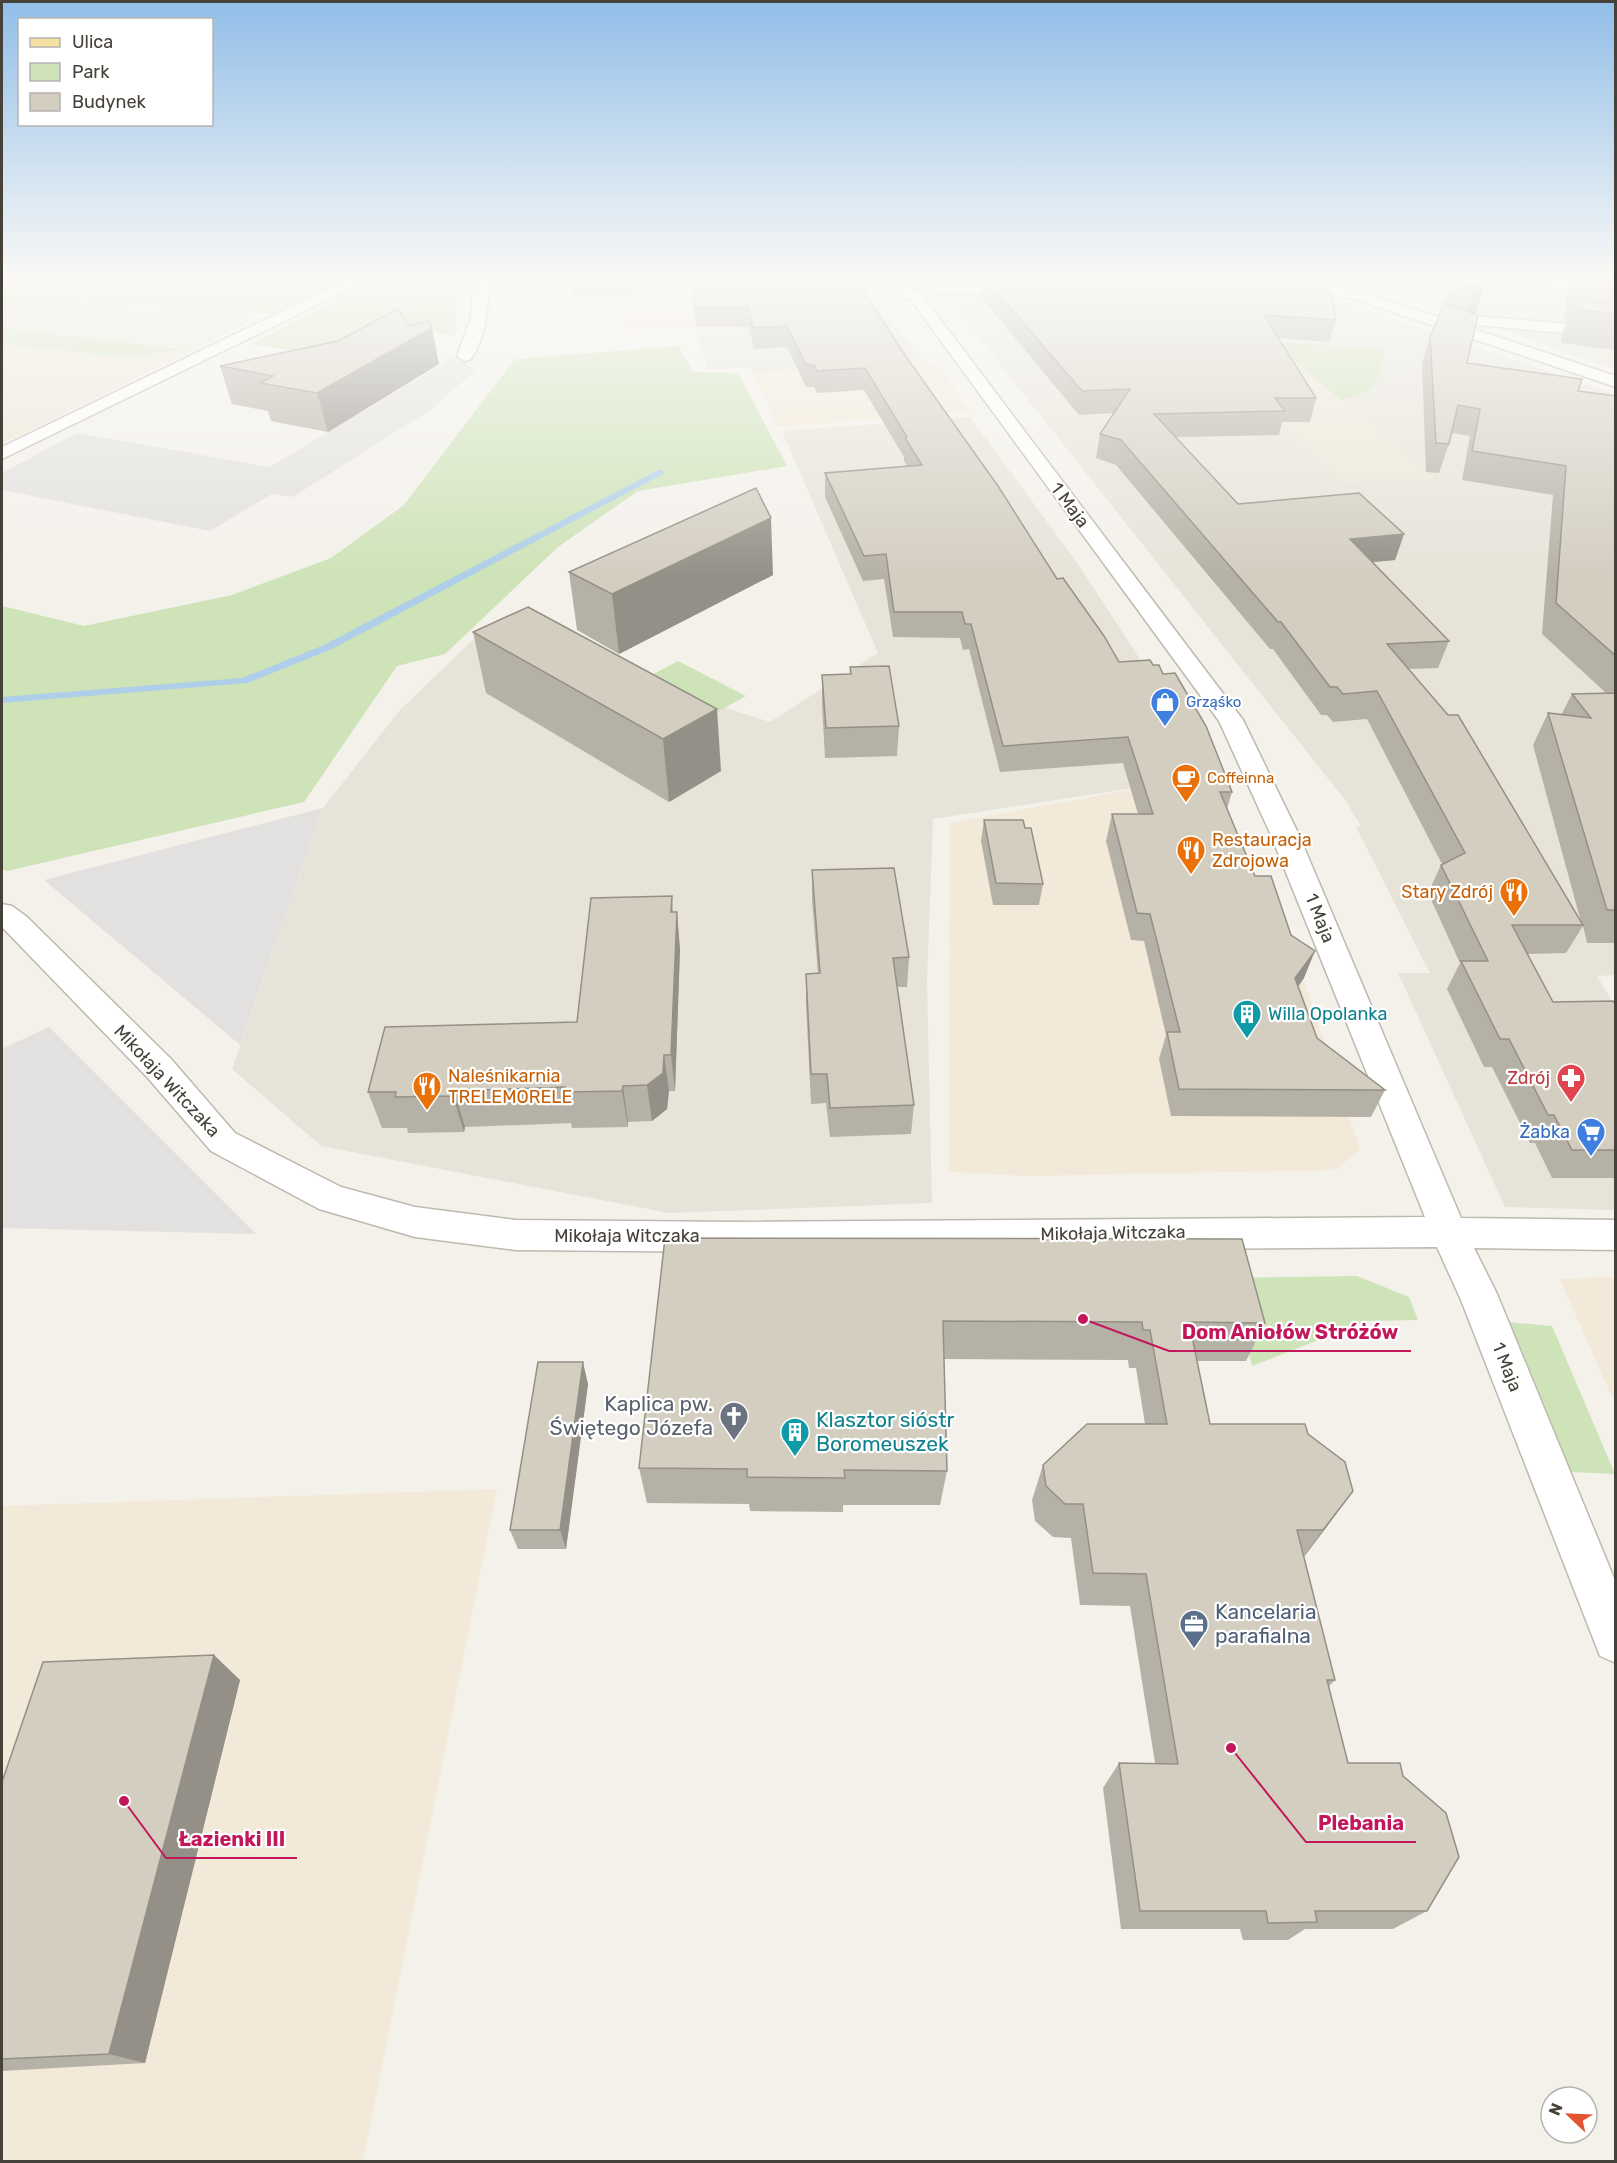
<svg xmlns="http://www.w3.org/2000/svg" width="1617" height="2163" font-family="Rubik,sans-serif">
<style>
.residential{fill:#e7e3d9;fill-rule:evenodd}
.commercial{fill:#f3e9d8}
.education{fill:#ebe6d6}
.green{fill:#cee3b8}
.parking{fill:#e3e1df}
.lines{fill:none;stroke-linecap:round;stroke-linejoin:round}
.stream{fill:#aecee9;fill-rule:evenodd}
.minor-casing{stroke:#beb9ae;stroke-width:3}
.major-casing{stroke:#d8bf74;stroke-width:3}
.minor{fill:#fff;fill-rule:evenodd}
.major{fill:#f4e1a3;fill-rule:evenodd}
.wall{fill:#b6b1a6}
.shaded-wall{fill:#949087}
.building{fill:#d4cec1;stroke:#949087;stroke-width:1.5}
.labels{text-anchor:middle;stroke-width:4.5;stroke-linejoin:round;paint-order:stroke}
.far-shop-label{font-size:15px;fill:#366cbe;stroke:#fff;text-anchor:start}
.far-food-label{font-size:15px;fill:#c56008;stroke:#fff;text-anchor:start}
.street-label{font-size:18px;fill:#474239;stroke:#fff}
.food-label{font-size:18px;fill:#c56008;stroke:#fff;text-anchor:start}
.culture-label{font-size:18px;fill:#0d838f;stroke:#fff;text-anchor:start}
.health-label{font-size:18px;fill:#be3a42;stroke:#fff;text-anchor:end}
.shop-label{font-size:18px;fill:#366cbe;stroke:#fff;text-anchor:end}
.near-worship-label{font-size:21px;fill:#5b616d;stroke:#fff;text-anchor:end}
.near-culture-label{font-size:21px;fill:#0d838f;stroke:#fff;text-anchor:start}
.near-service-label{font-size:21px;fill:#4e5e75;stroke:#fff;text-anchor:start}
.leader{fill:none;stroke:#c2185b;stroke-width:2}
.callout-dot{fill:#c2185b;stroke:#fff;stroke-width:2}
.callout-label{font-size:20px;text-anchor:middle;font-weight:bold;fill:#c2185b;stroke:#fff;stroke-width:4.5;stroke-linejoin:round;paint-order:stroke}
</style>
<rect width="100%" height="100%" fill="#f4f1eb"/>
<g class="residential">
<path d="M 780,275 L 862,293 L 872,298 L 924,362 L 753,374 L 750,367 L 707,369 L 694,329 L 740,328 L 738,319 Z"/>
<path d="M 1279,275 L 1537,275 L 1615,280 L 1615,370 L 1347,276 Z"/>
<path d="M 1066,290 L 1325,296 L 1615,394 L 1616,975 L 1597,976 L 1615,1006 L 1615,1210 L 1505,1207 L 1398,973 L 1430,973 L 1356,827 L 1361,826 L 1345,800 L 945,295 ZM 1272,341 L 1434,479 L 1281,423 L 1309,423 L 1293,397 Z"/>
<path d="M 83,298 L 254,314 L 181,349 L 2,328 L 2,309 Z"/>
<path d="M 970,417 L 1076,561 L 1145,667 L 1211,776 L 933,819 L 927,981 L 932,1203 L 669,1213 L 321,1146 L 232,1069 L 323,808 L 400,710 L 482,631 L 770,722 L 878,653 L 782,431 Z"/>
</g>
<g class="commercial">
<path d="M 605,275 L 717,275 L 740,328 L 630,330 L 616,316 Z"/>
<path d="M 934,362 L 972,411 L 777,427 L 753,374 Z"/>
<path d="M 1200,777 L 1290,939 L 1360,1150 L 1335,1170 L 1027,1176 L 949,1172 L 950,823 Z"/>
<path d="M 1615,1277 L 1616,1277 L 1615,1404 L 1560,1279 Z"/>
<path d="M 497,1489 L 363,2161 L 2,2161 L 2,1506 Z"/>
</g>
<g class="education">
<path d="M 141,301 L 259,318 L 2,444 L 2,335 L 58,331 Z"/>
<path d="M 1272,341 L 1435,479 L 1343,482 L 1280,423 L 1309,423 L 1293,397 Z"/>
</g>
<g class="green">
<path d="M 2,275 L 355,275 L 285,315 L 83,298 L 2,309 Z"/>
<path d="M 385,275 L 445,275 L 458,280 L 455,336 L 431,332 L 293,351 L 251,344 Z"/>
<path d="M 2,328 L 181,349 L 127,358 L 2,344 Z"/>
<path d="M 1272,341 L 1386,350 C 1376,386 1379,391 1341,400 Z"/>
<path d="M 678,346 L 693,372 L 738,373 L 787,466 L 638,491 L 558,547 L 445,654 L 397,666 L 304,802 L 7,871 L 2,869 L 2,606 L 84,626 L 232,595 L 331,558 L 404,505 L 515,359 Z"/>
<path d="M 678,661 L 746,696 L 712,715 L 644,679 Z"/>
<path d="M 1357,1276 L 1409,1297 L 1418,1320 L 1367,1321 L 1252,1366 L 1230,1278 Z"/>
<path d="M 1506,1322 L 1552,1326 L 1615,1474 L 1568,1472 Z"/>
</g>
<g class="parking">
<path d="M 459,357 L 475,371 L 433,408 L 293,497 L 272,494 L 210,531 L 2,490 L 2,473 L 77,433 L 270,467 L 450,359 Z"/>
<path d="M 323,808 L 240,1045 L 44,880 Z"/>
<path d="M 49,1027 L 256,1234 L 2,1228 L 2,1049 Z"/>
</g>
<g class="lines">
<path class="stream" d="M 660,469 L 664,472 L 663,474 L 332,649 L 248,683 L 2,703 L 2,697 L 242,678 L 324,645 Z"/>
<g class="minor-casing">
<g id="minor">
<path d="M 357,275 L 375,275 L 373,278 L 2,459 L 2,447 Z"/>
<path d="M 474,275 L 488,275 C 489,304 487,335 471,359 L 465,361 L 457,356 L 471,317 Z"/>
<path d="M 1361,275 L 1398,275 L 1391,279 L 1337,287 L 1362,292 L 1616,376 L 1616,387 L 1354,299 L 1285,285 L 1278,281 L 1285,277 L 1325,284 L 1326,280 Z"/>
<path d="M 1424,275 L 1489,275 L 1616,284 L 1616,292 L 1431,279 Z"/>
<path d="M 901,277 L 950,287 L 1027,282 L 1034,286 L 1027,290 L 950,295 L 897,284 L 921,294 L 1243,720 L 1298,833 L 1461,1218 L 1616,1220 L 1616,1250 L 1474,1248 L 1497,1294 L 1616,1583 L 1616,1663 L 1600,1656 L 1461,1300 L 1437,1247 L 740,1252 L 516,1250 L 415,1237 L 319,1209 L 211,1151 L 147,1077 L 2,927 L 2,904 L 12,906 L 27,917 L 171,1059 L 235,1133 L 341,1187 L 415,1207 L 516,1220 L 740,1222 L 1425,1217 L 1270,833 L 1219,721 L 911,300 L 878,287 L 876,284 L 883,280 L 896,284 L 894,281 L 896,278 Z"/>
<path d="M 1473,316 L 1616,328 L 1616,338 L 1468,324 L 1465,321 Z"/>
</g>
</g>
<g class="major-casing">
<path id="major" d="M 817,275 C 836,274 853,281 872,281 C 890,281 906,274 923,275 C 902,299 844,290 819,278 Z"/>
</g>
<use href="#minor" class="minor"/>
<use href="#major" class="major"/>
</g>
<g class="wall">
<path d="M 570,275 L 638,275 L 637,293 L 573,297 Z"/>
<path d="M 823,275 L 907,358 L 1057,579 L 1119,662 L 1153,665 L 1163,674 L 1232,792 L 1227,809 L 1255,876 L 1304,978 L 1298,986 L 1317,1038 L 1385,1090 L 1371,1117 L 1171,1116 L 1159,1059 L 1166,1035 L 1144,941 L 1131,940 L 1106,841 L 1112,814 L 1138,814 L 1123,763 L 1000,772 L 969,649 L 963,650 L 960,638 L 893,637 L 884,579 L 863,581 L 825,497 L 825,473 L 907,466 L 904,461 L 904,457 L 864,390 L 817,393 L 814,387 L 806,387 L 787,347 L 754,349 L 749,327 L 696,327 L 694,307 Z"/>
<path d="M 963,275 L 1328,275 L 1336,320 L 1329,342 L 1279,338 L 1316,398 L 1310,422 L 1282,422 L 1279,435 L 1176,437 L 1238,504 L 1404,534 L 1395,560 L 1372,562 L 1449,641 L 1438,668 L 1409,669 L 1581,922 L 1533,745 L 1548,713 L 1561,715 L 1572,694 L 1606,693 L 1542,634 L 1553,495 L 1462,480 L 1470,436 L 1451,433 L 1449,444 L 1439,473 L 1426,472 L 1422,363 L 1430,337 L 1445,304 L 1453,281 L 1487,279 L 1475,314 L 1467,363 L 1578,391 L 1616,396 L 1616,943 L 1587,943 L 1583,926 L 1566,953 L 1527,954 L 1553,1002 L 1616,1005 L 1616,1178 L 1552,1178 L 1535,1143 L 1530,1143 L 1492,1067 L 1484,1067 L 1447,989 L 1460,963 L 1428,893 L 1441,865 L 1442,864 L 1367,719 L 1333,722 L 1327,715 L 1321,715 L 1273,649 L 1270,649 L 1116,465 L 1096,458 L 1100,434 L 1114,413 L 1079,415 L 980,296 L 981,283 L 970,284 Z"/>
<path d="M 1574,275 L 1616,275 L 1616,350 L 1561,343 L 1562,335 L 1567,322 L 1564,321 L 1567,294 Z"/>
<path d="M 409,326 L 439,364 L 328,432 L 271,421 L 268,411 L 232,404 L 220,366 Z"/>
<path d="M 569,572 L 773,575 L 619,654 L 577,630 Z"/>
<path d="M 473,632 L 721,771 L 669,802 L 486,693 Z"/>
<path d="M 850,667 L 899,726 L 897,756 L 825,758 L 822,705 L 822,675 L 850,674 Z"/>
<path d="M 984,820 L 1025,828 L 1043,884 L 1039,905 L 993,905 L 981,841 Z"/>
<path d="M 812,870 L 909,957 L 907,987 L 897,987 L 914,1105 L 911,1134 L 830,1137 L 826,1103 L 811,1104 L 806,1004 L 806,974 L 818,974 L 812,900 Z"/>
<path d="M 672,896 L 673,912 L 680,949 L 675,1091 L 669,1091 L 667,1109 L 652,1121 L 628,1122 L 628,1127 L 572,1128 L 571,1123 L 465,1127 L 464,1132 L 408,1133 L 407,1128 L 382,1128 L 368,1092 L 577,1022 Z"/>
<path d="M 665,1238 L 1265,1323 L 1246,1361 L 1197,1361 L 1210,1424 L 1328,1525 L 1304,1557 L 1335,1680 L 1328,1687 L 1348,1763 L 1427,1911 L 1393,1929 L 1305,1929 L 1288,1940 L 1243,1940 L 1240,1929 L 1121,1929 L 1103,1788 L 1119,1763 L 1155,1763 L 1130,1606 L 1080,1605 L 1071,1538 L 1053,1537 L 1035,1521 L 1032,1500 L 1043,1465 L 1145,1424 L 1136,1368 L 1129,1368 L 1128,1360 L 944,1359 L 947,1471 L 940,1505 L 843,1505 L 843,1512 L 750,1511 L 749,1504 L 647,1503 L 639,1468 Z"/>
<path d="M 588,1384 L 566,1549 L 518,1549 L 510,1530 Z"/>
<path d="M 240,1680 L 145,2063 L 2,2071 L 2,1782 Z"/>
</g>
<g class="shaded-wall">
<path d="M 635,275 L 638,275 L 637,293 Z"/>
<path d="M 1487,279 L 1475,314 L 1466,318 L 1476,288 L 1476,284 Z"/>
<path d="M 432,328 L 439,364 L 328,432 L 317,393 Z"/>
<path d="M 771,518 L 773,575 L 619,654 L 612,594 Z"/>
<path d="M 1404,534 L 1395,560 L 1342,565 L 1350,539 Z"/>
<path d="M 717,709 L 721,771 L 669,802 L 663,739 Z"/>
<path d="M 677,912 L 680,949 L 675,1091 L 671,1055 Z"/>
<path d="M 1315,951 L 1304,978 L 1285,1005 L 1295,978 Z"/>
<path d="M 664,1055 L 669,1091 L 667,1109 L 652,1121 L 647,1085 Z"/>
<path d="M 623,1086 L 628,1122 L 628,1127 L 622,1091 Z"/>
<path d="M 454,1091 L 465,1127 L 464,1132 L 453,1096 Z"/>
<path d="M 583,1362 L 588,1384 L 566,1549 L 560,1530 Z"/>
<path d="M 1353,1491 L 1328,1525 L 1299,1563 L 1323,1530 Z"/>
<path d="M 214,1655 L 240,1680 L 145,2063 L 109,2054 Z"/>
</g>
<g class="building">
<path d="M 570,275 L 595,275 L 570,276 Z"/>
<path d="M 694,275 L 853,275 L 907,358 L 998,486 L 1057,579 L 1063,578 L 1104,636 L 1119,662 L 1150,660 L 1153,665 L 1159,665 L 1163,674 L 1175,673 L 1206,726 L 1232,792 L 1220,792 L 1255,876 L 1271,876 L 1291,935 L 1315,951 L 1295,978 L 1317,1038 L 1385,1090 L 1179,1089 L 1167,1032 L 1180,1032 L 1150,914 L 1137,913 L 1112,814 L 1153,814 L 1128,737 L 1003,746 L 971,624 L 965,624 L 962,612 L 894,612 L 886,554 L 864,556 L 825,473 L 922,465 L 905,438 L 907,437 L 865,368 L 817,371 L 814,365 L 806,365 L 787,326 L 753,328 L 748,307 L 694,307 Z"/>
<path d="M 982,275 L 1328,275 L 1336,320 L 1264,315 L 1316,398 L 1275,398 L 1285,411 L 1154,414 L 1238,504 L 1359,493 L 1404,534 L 1350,539 L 1449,641 L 1387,644 L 1448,715 L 1458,715 L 1583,925 L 1512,925 L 1553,1002 L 1613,1001 L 1616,1005 L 1616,1150 L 1572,1150 L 1554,1115 L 1548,1115 L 1509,1039 L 1500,1039 L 1461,961 L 1488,961 L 1441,865 L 1465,853 L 1377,691 L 1343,694 L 1337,687 L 1330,687 L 1281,622 L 1278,622 L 1121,440 L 1100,434 L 1130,389 L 1082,391 Z"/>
<path d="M 1456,275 L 1488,275 L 1487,279 L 1476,284 L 1476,288 L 1453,281 Z"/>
<path d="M 1578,275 L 1616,275 L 1616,291 L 1577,288 Z"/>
<path d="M 1575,301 L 1616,305 L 1616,314 L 1574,309 Z"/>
<path d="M 1444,304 L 1478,315 L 1467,363 L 1582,379 L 1578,391 L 1616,396 L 1616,656 L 1556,603 L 1566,466 L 1472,451 L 1480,409 L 1458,405 L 1449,444 L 1436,443 L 1430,337 Z"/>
<path d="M 398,309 L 409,326 L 429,321 L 432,328 L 317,393 L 260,383 L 273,376 L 220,366 L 338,341 Z"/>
<path d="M 756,488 L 771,518 L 612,594 L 569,572 Z"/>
<path d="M 528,607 L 717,709 L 663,739 L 473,632 Z"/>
<path d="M 889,666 L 899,726 L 826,728 L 822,675 L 851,674 L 850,667 Z"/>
<path d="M 1616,693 L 1616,910 L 1607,910 L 1548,713 L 1591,718 L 1572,694 Z"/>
<path d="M 984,820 L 1023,820 L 1025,828 L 1031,828 L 1043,884 L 996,883 Z"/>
<path d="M 894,868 L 909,957 L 893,958 L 914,1105 L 830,1108 L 827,1074 L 811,1074 L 806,974 L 820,973 L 812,870 Z"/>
<path d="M 672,896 L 671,912 L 677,912 L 671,1055 L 664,1055 L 663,1073 L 647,1085 L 623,1086 L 622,1091 L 564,1092 L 565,1087 L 454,1091 L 453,1096 L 395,1097 L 396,1092 L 368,1092 L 385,1027 L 577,1022 L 591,898 Z"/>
<path d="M 665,1238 L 1242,1239 L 1265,1323 L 1189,1322 L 1210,1424 L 1305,1424 L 1308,1434 L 1345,1462 L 1353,1491 L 1323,1530 L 1297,1530 L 1335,1680 L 1327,1680 L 1348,1763 L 1400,1763 L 1403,1776 L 1446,1813 L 1459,1857 L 1427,1911 L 1315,1911 L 1317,1922 L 1268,1923 L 1266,1911 L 1140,1911 L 1119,1763 L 1178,1764 L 1146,1574 L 1093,1573 L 1083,1504 L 1065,1504 L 1046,1486 L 1043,1465 L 1087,1424 L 1167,1424 L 1150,1330 L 1143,1330 L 1142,1322 L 943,1321 L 947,1471 L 844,1470 L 845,1478 L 747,1477 L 747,1469 L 639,1468 Z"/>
<path d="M 538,1362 L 583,1362 L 560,1530 L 510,1530 Z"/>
<path d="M 214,1655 L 109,2054 L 2,2059 L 2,1782 L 43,1662 Z"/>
</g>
<linearGradient id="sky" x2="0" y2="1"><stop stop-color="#91bee8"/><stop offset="0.48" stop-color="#faf9f6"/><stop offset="1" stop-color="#faf9f6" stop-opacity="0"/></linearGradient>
<rect width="1617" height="578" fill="url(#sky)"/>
<defs>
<g id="shop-pin" transform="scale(1.5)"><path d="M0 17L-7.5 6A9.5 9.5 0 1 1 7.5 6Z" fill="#3f7fe0" stroke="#fff"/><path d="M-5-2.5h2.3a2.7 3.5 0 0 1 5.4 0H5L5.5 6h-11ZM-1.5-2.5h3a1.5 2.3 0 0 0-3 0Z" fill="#fff"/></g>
<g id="cafe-pin" transform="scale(1.5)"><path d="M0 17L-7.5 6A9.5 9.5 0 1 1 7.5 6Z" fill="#e8710a" stroke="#fff"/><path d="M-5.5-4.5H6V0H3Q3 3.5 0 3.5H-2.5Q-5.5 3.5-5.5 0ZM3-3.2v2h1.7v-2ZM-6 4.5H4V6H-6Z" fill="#fff"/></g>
<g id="restaurant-pin" transform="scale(1.5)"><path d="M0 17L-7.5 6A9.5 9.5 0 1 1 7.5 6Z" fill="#e8710a" stroke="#fff"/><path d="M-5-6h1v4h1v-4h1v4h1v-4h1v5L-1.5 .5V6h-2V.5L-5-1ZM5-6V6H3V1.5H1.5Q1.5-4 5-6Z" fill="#fff"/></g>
<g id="building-pin" transform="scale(1.5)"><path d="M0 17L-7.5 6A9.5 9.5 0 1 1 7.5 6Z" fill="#0f9aa8" stroke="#fff"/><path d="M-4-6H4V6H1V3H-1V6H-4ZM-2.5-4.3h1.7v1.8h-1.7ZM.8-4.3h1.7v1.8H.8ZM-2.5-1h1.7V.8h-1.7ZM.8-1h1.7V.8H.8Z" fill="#fff"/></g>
<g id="pharmacy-pin" transform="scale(1.5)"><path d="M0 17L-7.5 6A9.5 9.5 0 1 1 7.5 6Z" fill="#e0444e" stroke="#fff"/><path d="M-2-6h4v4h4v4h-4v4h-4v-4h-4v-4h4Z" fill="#fff"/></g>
<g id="supermarket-pin" transform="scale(1.5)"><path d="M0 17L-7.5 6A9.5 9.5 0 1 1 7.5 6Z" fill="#3f7fe0" stroke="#fff"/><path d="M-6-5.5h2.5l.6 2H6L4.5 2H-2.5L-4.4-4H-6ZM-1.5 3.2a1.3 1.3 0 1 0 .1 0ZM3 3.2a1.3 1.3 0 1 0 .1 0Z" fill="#fff"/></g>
<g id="church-pin" transform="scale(1.5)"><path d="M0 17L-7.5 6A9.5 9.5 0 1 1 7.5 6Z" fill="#6b7280" stroke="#fff"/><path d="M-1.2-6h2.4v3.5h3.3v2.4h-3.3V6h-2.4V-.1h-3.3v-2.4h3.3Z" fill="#fff"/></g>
<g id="office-pin" transform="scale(1.5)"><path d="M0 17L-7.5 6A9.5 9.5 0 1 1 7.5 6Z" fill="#5c6f8a" stroke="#fff"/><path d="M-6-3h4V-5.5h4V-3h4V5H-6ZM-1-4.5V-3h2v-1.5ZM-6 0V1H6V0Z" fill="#fff"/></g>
</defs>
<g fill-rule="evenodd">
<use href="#shop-pin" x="1165" y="702"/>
<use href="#cafe-pin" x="1186" y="778"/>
<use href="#restaurant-pin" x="1191" y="850"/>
<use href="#restaurant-pin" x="1514" y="892"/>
<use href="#building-pin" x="1247" y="1014"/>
<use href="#pharmacy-pin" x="1571" y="1078"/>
<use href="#restaurant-pin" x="427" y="1086"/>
<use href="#supermarket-pin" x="1591" y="1132"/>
<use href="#church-pin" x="734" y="1416"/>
<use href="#building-pin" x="795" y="1432"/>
<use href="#office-pin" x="1194" y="1624"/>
</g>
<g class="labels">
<g class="far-shop-label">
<text x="1186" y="707">Grząśko</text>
</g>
<g class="far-food-label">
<text x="1207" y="783">Coffeinna</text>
</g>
<g class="street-label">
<text transform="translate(1070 505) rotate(53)" y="6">1 Maja</text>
<text transform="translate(1320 918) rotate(68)" y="6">1 Maja</text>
<text transform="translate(167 1081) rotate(47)" y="6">Mikołaja Witczaka</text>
<text transform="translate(1113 1233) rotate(-1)" y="6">Mikołaja Witczaka</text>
<text x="627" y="1242">Mikołaja Witczaka</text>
<text transform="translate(1507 1367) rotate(68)" y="6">1 Maja</text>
</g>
<g class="food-label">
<text x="1212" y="846">Restauracja<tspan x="1212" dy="21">Zdrojowa</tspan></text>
<text x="1493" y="898" text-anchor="end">Stary Zdrój</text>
<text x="448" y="1082">Naleśnikarnia<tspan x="448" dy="21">TRELEMORELE</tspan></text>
</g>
<g class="culture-label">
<text x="1268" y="1020">Willa Opolanka</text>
</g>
<g class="health-label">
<text x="1550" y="1084">Zdrój</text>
</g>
<g class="shop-label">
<text x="1570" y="1138">Żabka</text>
</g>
<g class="near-worship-label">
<text x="713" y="1411">Kaplica pw.<tspan x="713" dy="24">Świętego Józefa</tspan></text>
</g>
<g class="near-culture-label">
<text x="816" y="1427">Klasztor sióstr<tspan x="816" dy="24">Boromeuszek</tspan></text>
</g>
<g class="near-service-label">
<text x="1215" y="1619">Kancelaria<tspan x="1215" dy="24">parafialna</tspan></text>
</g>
</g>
<path class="leader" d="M1083 1319L1169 1351H1411M1231 1748L1306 1842H1416M124 1801L166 1858H297"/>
<g class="callout-dot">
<circle cx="1083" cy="1319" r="6"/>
<circle cx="1231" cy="1748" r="6"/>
<circle cx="124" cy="1801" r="6"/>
</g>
<g class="callout-label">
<text x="1290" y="1339">Dom Aniołów Stróżów</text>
<text x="1361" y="1830">Plebania</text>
<text x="232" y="1846">Łazienki III</text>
</g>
<rect width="1617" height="2163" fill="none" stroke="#474239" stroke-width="6"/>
<rect x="18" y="18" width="195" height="108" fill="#ffffff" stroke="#b5b3b0" stroke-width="1.5"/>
<rect x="30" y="38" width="30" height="9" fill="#f4e1a3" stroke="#b5b3b0" stroke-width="1.5"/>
<text x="72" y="48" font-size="18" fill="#474239">Ulica</text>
<rect x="30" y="63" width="30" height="18" fill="#cee3b8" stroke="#b5b3b0" stroke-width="1.5"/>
<text x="72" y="78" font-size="18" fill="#474239">Park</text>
<rect x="30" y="93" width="30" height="18" fill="#d4cec1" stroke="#b5b3b0" stroke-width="1.5"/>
<text x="72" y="108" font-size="18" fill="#474239">Budynek</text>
<g transform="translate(1569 2115) rotate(293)"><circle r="28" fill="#ffffff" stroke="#b5b3b0" stroke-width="1.5"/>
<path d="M0-4.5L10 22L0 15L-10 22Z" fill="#e45431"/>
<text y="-9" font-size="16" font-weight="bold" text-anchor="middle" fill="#474239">N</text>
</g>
</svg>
